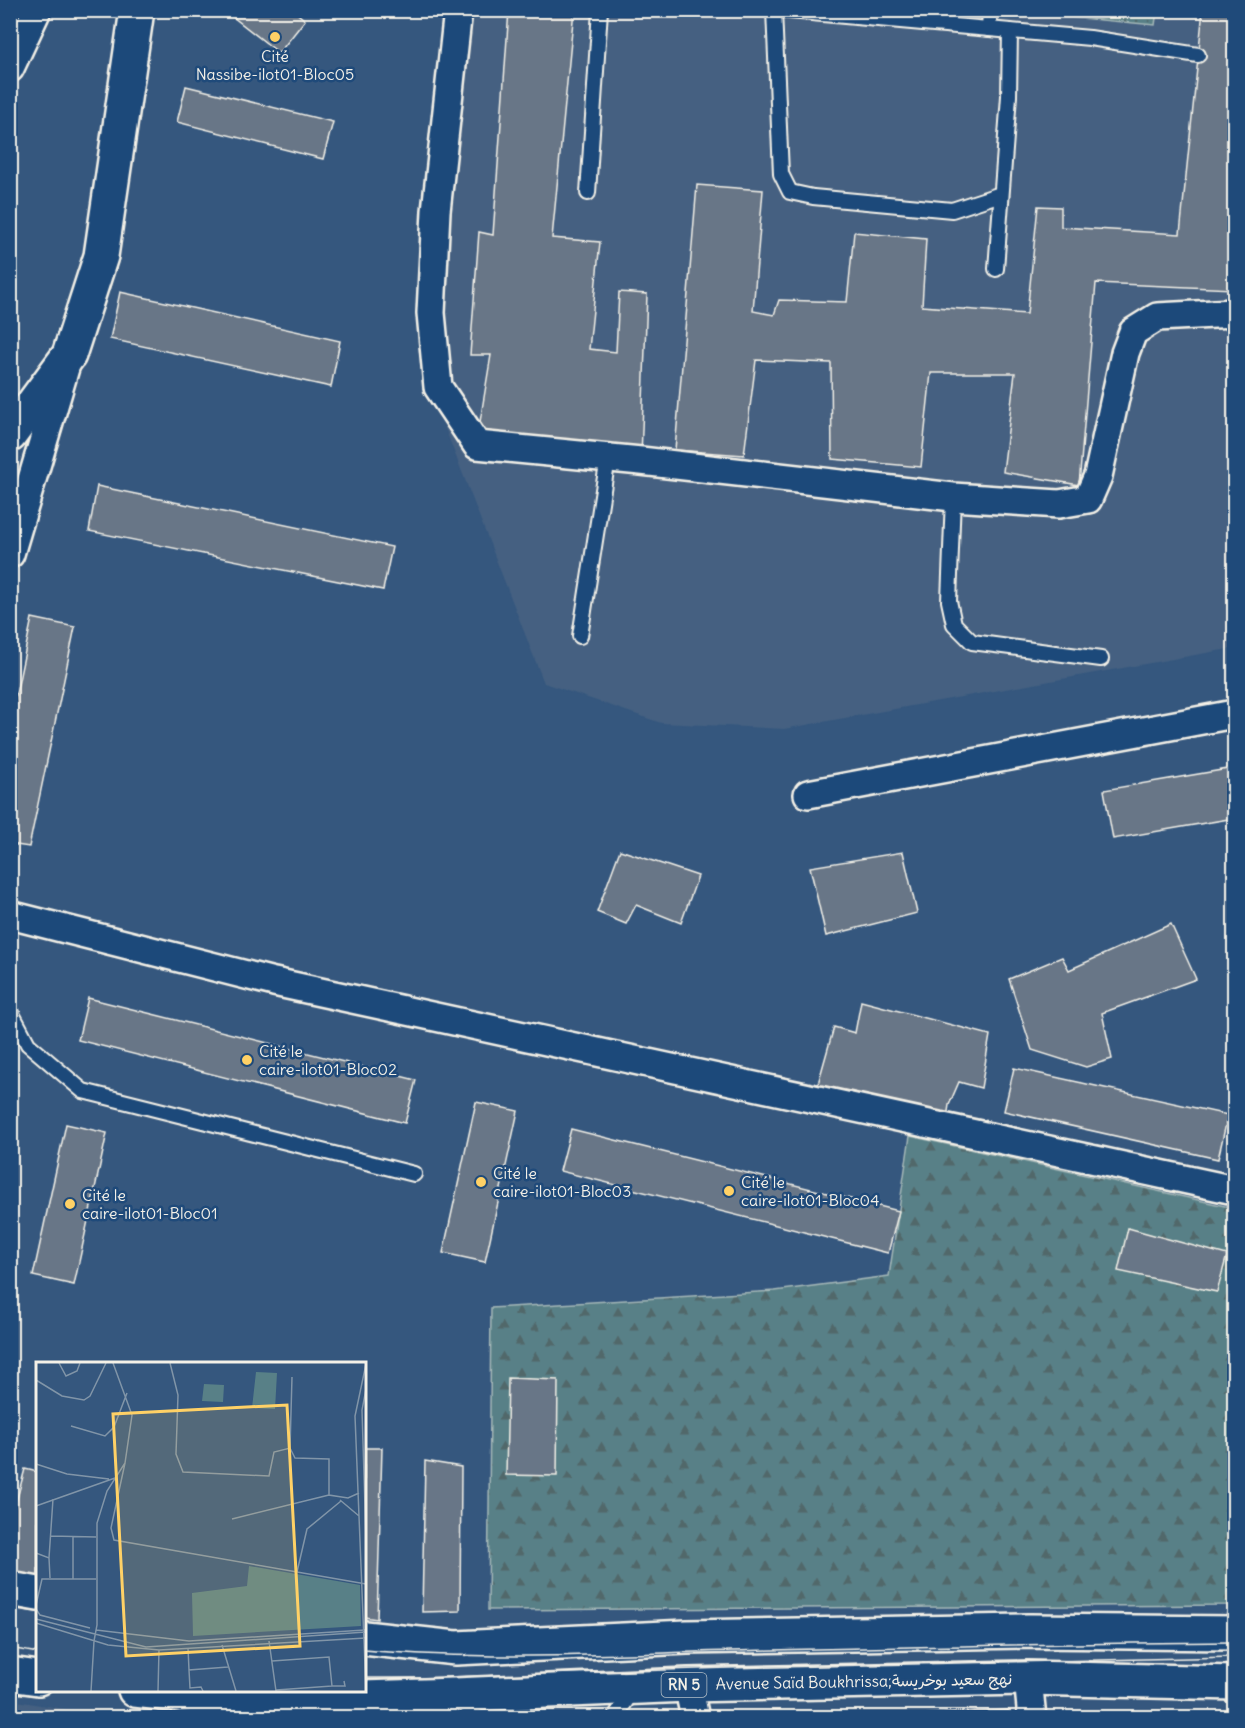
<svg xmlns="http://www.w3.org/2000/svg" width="1245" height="1728" font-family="Delius,'Playpen Sans Arabic',sans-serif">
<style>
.built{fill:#446081}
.grass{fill:url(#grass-dots);stroke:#a6b8b8;stroke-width:1.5}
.forest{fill:url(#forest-firs);stroke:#a6b8b8;stroke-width:1.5}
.building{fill:#687687;stroke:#f4f1e8;stroke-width:1.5}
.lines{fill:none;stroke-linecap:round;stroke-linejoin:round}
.lane-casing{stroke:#f4f1e8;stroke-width:18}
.street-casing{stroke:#f4f1e8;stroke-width:32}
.secondary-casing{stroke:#f4f1e8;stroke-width:38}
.primary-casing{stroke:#f4f1e8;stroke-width:38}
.lane{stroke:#1f4a7a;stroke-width:14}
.street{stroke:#1f4a7a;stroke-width:27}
.secondary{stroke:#1f4a7a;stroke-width:33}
.primary{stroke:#1f4a7a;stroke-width:33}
.tram{stroke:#f4f1e8;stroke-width:1.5}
.poi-dot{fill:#ffd166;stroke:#1f4a7a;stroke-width:2}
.labels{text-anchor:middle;stroke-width:5;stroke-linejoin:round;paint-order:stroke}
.shield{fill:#1f4a7a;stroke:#b4bfc7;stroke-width:1.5}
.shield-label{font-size:15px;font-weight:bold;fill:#f4f1e8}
.poi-label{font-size:16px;fill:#f4f1e8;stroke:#1f4a7a;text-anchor:start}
.street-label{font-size:16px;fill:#f4f1e8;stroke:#1f4a7a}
.inset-road{fill:none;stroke:#8195a8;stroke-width:1.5}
.view{fill:#ffd166;fill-opacity:0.15;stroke:#ffd166;stroke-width:3}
.inset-edge{fill:none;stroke:#f4f1e8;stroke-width:3}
</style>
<defs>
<pattern id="grass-dots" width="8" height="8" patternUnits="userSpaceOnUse" patternTransform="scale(1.5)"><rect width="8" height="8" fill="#588087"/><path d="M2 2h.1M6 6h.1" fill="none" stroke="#51676a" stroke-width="1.8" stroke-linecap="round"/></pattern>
<pattern id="forest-firs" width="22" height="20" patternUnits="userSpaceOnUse" patternTransform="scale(1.5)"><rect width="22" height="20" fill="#588087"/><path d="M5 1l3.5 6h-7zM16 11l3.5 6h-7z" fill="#51676a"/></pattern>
</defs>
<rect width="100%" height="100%" fill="#35577e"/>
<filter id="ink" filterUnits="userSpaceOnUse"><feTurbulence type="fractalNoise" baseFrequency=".0167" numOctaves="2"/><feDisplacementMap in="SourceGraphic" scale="12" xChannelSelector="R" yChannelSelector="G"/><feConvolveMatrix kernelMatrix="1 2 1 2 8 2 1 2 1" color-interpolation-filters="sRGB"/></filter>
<g filter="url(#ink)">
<g class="built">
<path d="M 442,11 L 1234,11 L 1234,648 L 784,729 L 661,723 L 544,683 L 427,382 L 418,298 Z"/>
<path d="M 10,1700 L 11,1700 L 112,1717 L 11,1717 Z"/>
</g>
<path class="grass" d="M 993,10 L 1157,11 L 1155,25 Z"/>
<path class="forest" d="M 910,1136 L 1234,1208 L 1234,1605 L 488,1610 L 491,1308 L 775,1291 L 889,1276 Z"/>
<g class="building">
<path d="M 224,10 L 293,10 L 305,20 L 279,53 Z"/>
<path d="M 509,10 L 574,10 L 552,238 L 600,242 L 589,349 L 616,352 L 619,292 L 647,294 L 641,457 L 477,440 L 491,355 L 470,355 L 479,232 L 493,235 Z"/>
<path d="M 1203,10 L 1234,10 L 1234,289 L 1096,283 L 1079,485 L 1003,472 L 1015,373 L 931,373 L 921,467 L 832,459 L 831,363 L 756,360 L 744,455 L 675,450 L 697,185 L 763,190 L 753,311 L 774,315 L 779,300 L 847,302 L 854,232 L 926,239 L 922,306 L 1027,314 L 1038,206 L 1061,207 L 1061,227 L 1180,234 Z"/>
<path d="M 186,86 L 333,122 L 323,159 L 177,122 Z"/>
<path d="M 120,292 L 340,341 L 331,387 L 110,339 Z"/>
<path d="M 97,486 L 392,547 L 383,590 L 89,531 Z"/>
<path d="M 32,618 L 75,627 L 29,847 L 10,844 L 10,723 Z"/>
<path d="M 1234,768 L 1234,818 L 1113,839 L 1104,790 Z"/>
<path d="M 620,850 L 698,876 L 681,923 L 636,905 L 626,924 L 597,912 Z"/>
<path d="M 903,852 L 917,913 L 826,936 L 810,867 Z"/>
<path d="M 1171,924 L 1196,979 L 1102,1013 L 1112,1059 L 1086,1067 L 1032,1050 L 1009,979 L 1062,957 L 1069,970 Z"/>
<path d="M 88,998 L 416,1080 L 405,1123 L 78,1040 Z"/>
<path d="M 861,1001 L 990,1035 L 981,1088 L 959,1082 L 949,1105 L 947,1118 L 814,1098 L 834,1027 L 855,1033 Z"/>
<path d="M 1014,1068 L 1228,1115 L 1218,1159 L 1004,1111 Z"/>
<path d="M 476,1102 L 518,1111 L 485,1262 L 443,1253 Z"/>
<path d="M 66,1124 L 107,1133 L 74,1285 L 33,1276 Z"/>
<path d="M 571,1129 L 899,1211 L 888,1253 L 560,1171 Z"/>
<path d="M 1128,1228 L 1227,1255 L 1217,1292 L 1118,1271 Z"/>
<path d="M 508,1378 L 558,1380 L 557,1476 L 506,1475 Z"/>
<path d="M 364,1448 L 382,1448 L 377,1619 L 364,1617 Z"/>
<path d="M 425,1461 L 461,1467 L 460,1611 L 422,1612 Z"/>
<path d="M 25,1469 L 38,1472 L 38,1578 L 10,1570 L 10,1524 Z"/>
<path d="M 1008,1710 L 1009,1718 L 868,1718 Z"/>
</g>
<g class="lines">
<g class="lane-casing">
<g id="lane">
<path d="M 774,10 L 781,174 L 790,192 L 813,197 L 952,210 L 1001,194"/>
<path d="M 778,10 L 1090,38 L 1198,55"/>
<path d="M 989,29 L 990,10"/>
<path d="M 588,193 L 600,10"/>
<path d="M 996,269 L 1009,96 L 1010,31"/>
<path d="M 953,497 L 949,601 L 954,624 L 972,642 L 1101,659"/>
<path d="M 580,636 L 608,458"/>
<path d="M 10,1010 L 28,1044 L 83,1091 L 414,1174"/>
<path d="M 459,1699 L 478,1718"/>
<path d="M 614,1718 L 634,1690"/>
</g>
</g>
<g class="street-casing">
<g id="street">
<path d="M 458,10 L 436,211 L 431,313 L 438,387 L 477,445 L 641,461 L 953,497 L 1059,504 L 1088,499 L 1098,476 L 1125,353 L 1133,332 L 1157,317 L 1234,313"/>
<path d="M 10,68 L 37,10"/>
<path d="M 10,554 L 65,368"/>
<path d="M 808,794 L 1234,714"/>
<path d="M 10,915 L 274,982 L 1234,1190"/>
<path d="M 1028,1678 L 1032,1718"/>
<path d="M 688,1685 L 695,1718"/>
</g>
</g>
<g class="secondary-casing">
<path id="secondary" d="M 10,435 L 69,355 L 101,256 L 137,10"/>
</g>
<g class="primary-casing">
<g id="primary">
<path d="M 10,1589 L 38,1594"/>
<path d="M 364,1638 L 456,1648 L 687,1637 L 1029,1631 L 1234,1633"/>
<path d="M 10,1674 L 38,1678"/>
<path d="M 135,1690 L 240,1702 L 455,1695 L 688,1685 L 1028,1678 L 1234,1683"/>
</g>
</g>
<use href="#lane" class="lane"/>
<use href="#street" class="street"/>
<use href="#secondary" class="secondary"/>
<use href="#primary" class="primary"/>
<g class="tram">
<path d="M 10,1608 L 38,1612"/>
<path d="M 10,1648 L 38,1653"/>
<path d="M 364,1650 C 487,1661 609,1654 731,1651 C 899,1647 1067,1643 1234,1642"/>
<path d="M 364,1678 L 419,1678 L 728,1668 L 1234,1657"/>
</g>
</g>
</g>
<g class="poi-dot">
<circle cx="275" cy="37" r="6"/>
<circle cx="247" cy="1060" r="6"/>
<circle cx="481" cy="1182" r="6"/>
<circle cx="729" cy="1191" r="6"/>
<circle cx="70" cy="1204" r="6"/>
</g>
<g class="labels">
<rect class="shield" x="661.5" y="1673" width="45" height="24" rx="4.5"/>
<g class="shield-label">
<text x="684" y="1690">RN 5</text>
</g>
<g class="poi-label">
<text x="275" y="62" text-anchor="middle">Cité<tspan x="275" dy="18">Nassibe-ilot01-Bloc05</tspan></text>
<text x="259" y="1057">Cité le<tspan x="259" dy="18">caire-ilot01-Bloc02</tspan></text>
<text x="493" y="1179">Cité le<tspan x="493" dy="18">caire-ilot01-Bloc03</tspan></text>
<text x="741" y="1188">Cité le<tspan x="741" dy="18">caire-ilot01-Bloc04</tspan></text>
<text x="82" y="1201">Cité le<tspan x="82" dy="18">caire-ilot01-Bloc01</tspan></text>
</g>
<g class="street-label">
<text transform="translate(864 1681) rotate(-1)" y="6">Avenue Saïd Boukhrissa;نهج سعيد بوخريسة</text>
</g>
</g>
<g transform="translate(36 1362)">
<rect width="330" height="330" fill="#35577e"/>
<path d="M 220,10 L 241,11 L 239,47 L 216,46 ZM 168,22 L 188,23 L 187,40 L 166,39 Z" fill="#588087"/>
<path d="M 213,204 L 324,223 L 325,264 L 157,274 L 156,231 L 211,224 Z" fill="#588087"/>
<path class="inset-road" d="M 23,1 L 30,14 L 41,9 L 44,1M 134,1 L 142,33 L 140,92 L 147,110 L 233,114 L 238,90 L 254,86 L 259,96 L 293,97 L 293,133 L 312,136 L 323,131M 0,18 L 26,34 L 48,38 L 54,34 L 70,1M 330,27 L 326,48 L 330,178M 35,64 L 69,74 L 78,65 L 91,31M 254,86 L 256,15M 89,101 L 75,166 L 78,178 L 330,222M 0,102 L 31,112 L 73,117M 304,138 L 323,154M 0,144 L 79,116M 196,157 L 293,133M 15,174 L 60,175M 0,191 L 13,196 L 17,137M 13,196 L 14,216M 261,210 L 271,167 L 305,139M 37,217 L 37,174M 0,243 L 6,217 L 60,217M 0,247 L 4,253 L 54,266M 0,257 L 110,285 L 330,270M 0,261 L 72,283 L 123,288 L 330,276M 60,268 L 153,279 L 329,268M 58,279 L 61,263 L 61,161 L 71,129 L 89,101 L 96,53 L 77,1M 233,279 L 240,329M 186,283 L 200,329M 152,286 L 153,308M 236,299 L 293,295 L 296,324 L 309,324 L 308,319M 240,328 L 296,324M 55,329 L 58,279M 122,329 L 123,288M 167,329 L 165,325 L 154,326 L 153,308 L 192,305M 330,329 L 319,54 L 330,2"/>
<path class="view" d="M 251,43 L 264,284 L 90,294 L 77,52 Z"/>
<rect width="330" height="330" class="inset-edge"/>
</g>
<rect width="1245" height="1728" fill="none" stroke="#1f4a7a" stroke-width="36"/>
<rect x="18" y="18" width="1209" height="1692" fill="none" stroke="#f4f1e8" stroke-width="2" filter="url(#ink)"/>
</svg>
